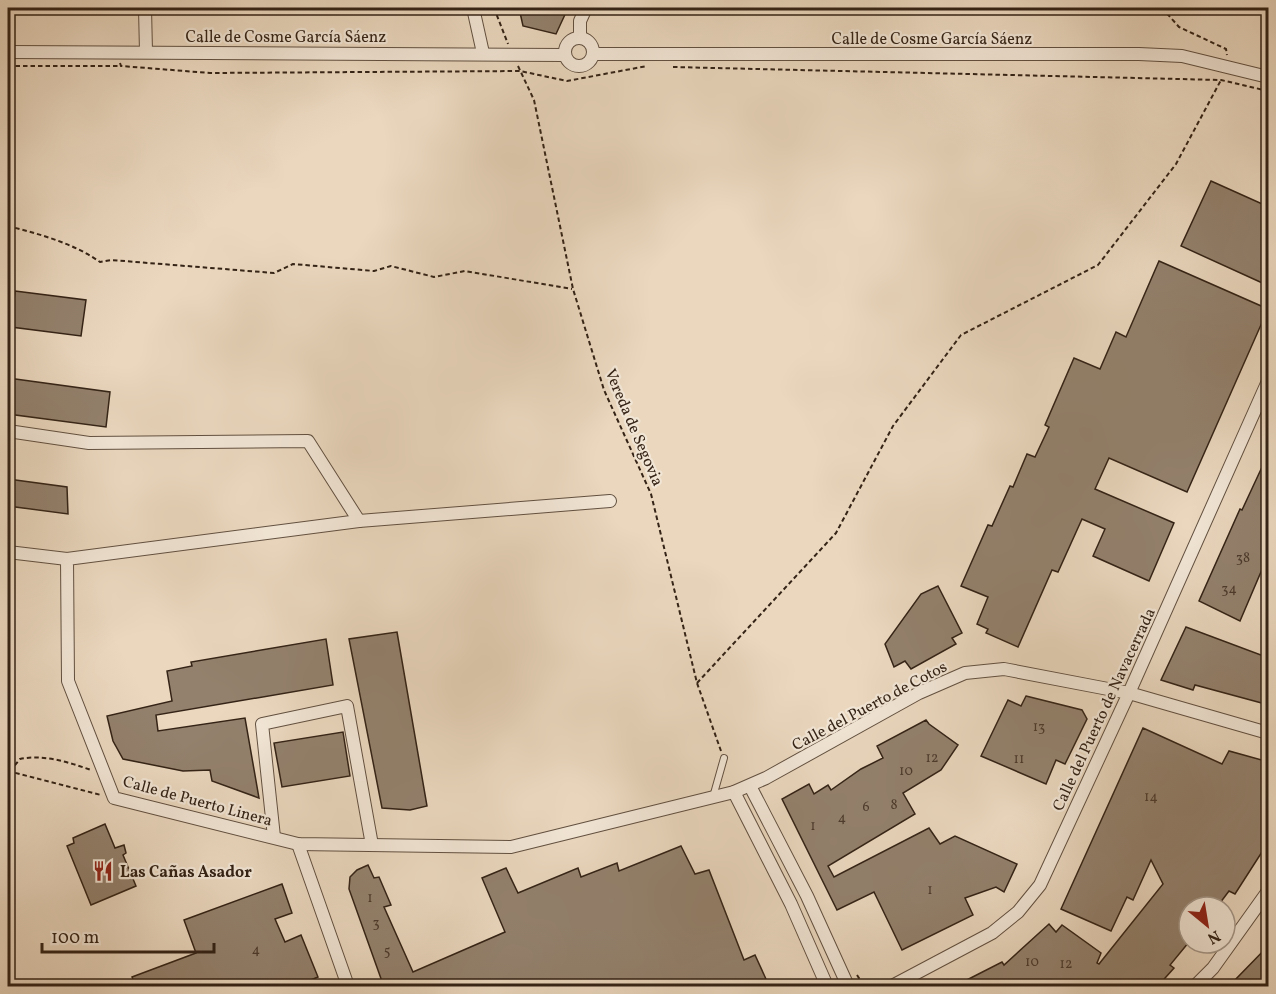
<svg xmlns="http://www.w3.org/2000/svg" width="1276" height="994" font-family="Vollkorn,serif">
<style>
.building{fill:#93816d;stroke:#342316;stroke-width:1.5}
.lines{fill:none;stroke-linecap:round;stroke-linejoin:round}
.service-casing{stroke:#625040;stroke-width:8}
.minor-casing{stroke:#625040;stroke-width:14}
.path{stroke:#342316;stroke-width:2;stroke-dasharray:4.5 3;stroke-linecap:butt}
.service{stroke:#f1e5d5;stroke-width:6}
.minor{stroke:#f1e5d5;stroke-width:12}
.labels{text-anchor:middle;stroke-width:4.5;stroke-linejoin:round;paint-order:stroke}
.number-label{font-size:14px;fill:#4c3a2c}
.street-label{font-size:16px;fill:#342316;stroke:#f1e5d5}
.poi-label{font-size:16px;font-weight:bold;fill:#342316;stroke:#f1e5d5;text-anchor:start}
</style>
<rect width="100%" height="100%" fill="#ead7be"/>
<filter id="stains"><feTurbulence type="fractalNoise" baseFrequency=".00333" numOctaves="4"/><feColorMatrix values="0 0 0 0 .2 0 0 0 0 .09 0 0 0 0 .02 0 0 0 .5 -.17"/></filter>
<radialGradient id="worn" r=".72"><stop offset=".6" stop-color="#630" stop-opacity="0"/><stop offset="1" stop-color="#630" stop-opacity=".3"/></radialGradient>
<g class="building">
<path d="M 519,8 L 568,8 L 556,34 L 523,26 Z"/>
<path d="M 1211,181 L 1269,207 L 1269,286 L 1181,246 Z"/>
<path d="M 1159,261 L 1268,309 L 1187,492 L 1109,458 L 1095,489 L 1174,523 L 1149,581 L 1093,556 L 1105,529 L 1082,519 L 1058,572 L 1052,570 L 1018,647 L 986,633 L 988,629 L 977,624 L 988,597 L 961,586 L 988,525 L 992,526 L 1010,486 L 1013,487 L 1027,454 L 1035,457 L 1049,427 L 1045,425 L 1074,358 L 1100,369 L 1116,332 L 1126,337 Z"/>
<path d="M 15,291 L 86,300 L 81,336 L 11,327 Z"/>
<path d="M 8,378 L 110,392 L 106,427 L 8,414 Z"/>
<path d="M 1269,452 L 1269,553 L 1240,621 L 1199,601 L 1240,509 L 1242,510 Z"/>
<path d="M 8,479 L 67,487 L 68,514 L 8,506 Z"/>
<path d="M 938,586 L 962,633 L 952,638 L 956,644 L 911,669 L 905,661 L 894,667 L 885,644 L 921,594 Z"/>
<path d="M 1186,627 L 1269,658 L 1269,705 L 1195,685 L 1193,690 L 1161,680 Z"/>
<path d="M 397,632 L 427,806 L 410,810 L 382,808 L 349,639 Z"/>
<path d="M 326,639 L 333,685 L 156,715 L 158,731 L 245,718 L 259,798 L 212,781 L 210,770 L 183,771 L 123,759 L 113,741 L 107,716 L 172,701 L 167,671 L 192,666 L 191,662 Z"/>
<path d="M 1026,696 L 1082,710 L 1087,719 L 1065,764 L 1056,760 L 1046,784 L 981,756 L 1008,700 L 1021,706 Z"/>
<path d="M 926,720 L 929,724 L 958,745 L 941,770 L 903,793 L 915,814 L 828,866 L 834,877 L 929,828 L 940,844 L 955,836 L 1017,864 L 1004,892 L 996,887 L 965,898 L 973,915 L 902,950 L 874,892 L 837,910 L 782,799 L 809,784 L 814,794 L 828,785 L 831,790 L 861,769 L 883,758 L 877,746 Z"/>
<path d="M 1143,728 L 1222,764 L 1229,751 L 1269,762 L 1269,841 L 1235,894 L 1229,891 L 1217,907 L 1189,907 L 1189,942 L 1170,965 L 1174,968 L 1157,987 L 953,987 L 1002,962 L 1004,965 L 1049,924 L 1056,932 L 1062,925 L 1101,953 L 1097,963 L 1099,964 L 1163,884 L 1151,860 L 1133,900 L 1127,897 L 1111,931 L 1061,909 Z"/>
<path d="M 343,732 L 350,776 L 282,787 L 274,743 Z"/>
<path d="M 105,824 L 115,848 L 124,845 L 126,853 L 123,855 L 136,886 L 91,905 L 67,846 L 74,843 L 73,838 Z"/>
<path d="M 681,846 L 695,874 L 709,870 L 744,960 L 755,955 L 766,979 L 757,983 L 758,987 L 384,987 L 349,889 L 350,877 L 357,870 L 368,865 L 374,878 L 379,877 L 391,905 L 384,907 L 413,972 L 505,932 L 482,878 L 506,868 L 518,893 L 578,868 L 581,877 L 617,863 L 619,871 Z"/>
<path d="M 282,884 L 292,913 L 275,919 L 285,942 L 301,935 L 318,977 L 301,984 L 302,987 L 136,987 L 132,977 L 196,953 L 184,920 Z"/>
<path d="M 1269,945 L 1269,987 L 1245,987 L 1235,980 Z"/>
</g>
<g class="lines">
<g class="service-casing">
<path id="service" d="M 713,797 L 724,758"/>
</g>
<g class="minor-casing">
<g id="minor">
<path d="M 145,8 L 146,52"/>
<path d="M 473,8 L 483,53"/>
<circle cx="579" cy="52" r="14"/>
<path d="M 580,38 L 580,21 L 586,8"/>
<path d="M 8,52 L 565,55"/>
<path d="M 593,54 L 1139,54 L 1182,56 L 1268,77"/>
<path d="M 8,431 L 89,443 L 308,441 L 359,521"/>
<path d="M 610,501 L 359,521 L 67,559 L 68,681 L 114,798 L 298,844 L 511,847 L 734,792 L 766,778 L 919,693 L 965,673 L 1004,669 L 1129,693 L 1268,733"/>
<path d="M 8,552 L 67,559"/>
<path d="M 750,786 L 807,896 L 848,986"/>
<path d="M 734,792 L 791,904 L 827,986"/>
<path d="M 274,837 L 262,724 L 347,706 L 372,845"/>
<path d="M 298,844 L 348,986"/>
<path d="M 892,986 L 992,933 L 1018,912 L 1040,885 L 1129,693 L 1268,381"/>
<path d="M 1195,986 L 1213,968 L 1268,891"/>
</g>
</g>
<g class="path">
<path d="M 494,8 L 508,44"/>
<path d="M 1162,8 L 1179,27 L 1226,49 L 1227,55"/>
<path d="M 120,63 L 121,66 L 210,73 L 520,71 L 567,81 L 647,66"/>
<path d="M 8,66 L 121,66"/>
<path d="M 518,66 L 534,100 L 573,289 L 604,390 L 651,494 L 697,683 L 721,751"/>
<path d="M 673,67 L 1221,80 L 1268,91"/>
<path d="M 8,226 C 39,234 73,243 100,262 L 111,260 L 274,273 L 293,264 L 374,271 L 391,266 L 434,277 L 465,271 L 572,289"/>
<path d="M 697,683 L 836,533 L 893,426 L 961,335 L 1098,265 L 1176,164 L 1221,80"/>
<path d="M 8,771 L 101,795"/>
<path d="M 10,771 L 20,759 C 43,754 68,762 91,770"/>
<path d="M 857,975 L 864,986"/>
</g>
<use href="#service" class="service"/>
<use href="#minor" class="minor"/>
</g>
<defs>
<g id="restaurant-bare" transform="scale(1.62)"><path d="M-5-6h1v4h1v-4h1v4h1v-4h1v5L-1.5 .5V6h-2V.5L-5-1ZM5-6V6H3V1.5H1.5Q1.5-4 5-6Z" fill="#8f2418" stroke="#f1e5d5" stroke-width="2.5" paint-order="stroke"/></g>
</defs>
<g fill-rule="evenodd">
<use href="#restaurant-bare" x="103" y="871"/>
</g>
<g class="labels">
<g class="number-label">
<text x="1243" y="562">38</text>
<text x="1229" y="593">34</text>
<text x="1039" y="731">13</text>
<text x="932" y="762">12</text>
<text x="1019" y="763">11</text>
<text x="906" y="775">10</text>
<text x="1151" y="801">14</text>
<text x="894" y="809">8</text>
<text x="866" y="811">6</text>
<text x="842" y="822">4</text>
<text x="813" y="830">1</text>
<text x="930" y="894">1</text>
<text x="370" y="902">1</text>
<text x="376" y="927">3</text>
<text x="256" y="954">4</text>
<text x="387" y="955">5</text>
<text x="1032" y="966">10</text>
<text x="1066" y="968">12</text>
</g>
<g class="street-label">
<text x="286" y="42">Calle de Cosme García Sáenz</text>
<text x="932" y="44">Calle de Cosme García Sáenz</text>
<text transform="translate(635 427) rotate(67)" y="6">Vereda de Segovia</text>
<text transform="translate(869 705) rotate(-28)" y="6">Calle del Puerto de Cotos</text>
<text transform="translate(1103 709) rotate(-65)" y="6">Calle del Puerto de Navacerrada</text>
<text transform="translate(198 800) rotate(15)" y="6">Calle de Puerto Linera</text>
</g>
<g class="poi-label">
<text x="120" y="877">Las Cañas Asador</text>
</g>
</g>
<rect width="1276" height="994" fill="none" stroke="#ead7be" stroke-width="30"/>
<rect x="9" y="9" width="1258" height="976" fill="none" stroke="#342316" stroke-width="3"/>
<rect x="15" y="15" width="1246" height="964" fill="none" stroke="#342316" stroke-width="1.5"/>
<g transform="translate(1207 925) rotate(150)"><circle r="28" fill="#f1e5d5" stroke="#a59789" stroke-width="1.5"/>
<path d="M0-4.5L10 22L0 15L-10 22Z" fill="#8f2418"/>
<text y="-9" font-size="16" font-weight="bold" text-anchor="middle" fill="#342316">N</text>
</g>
<path d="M42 943v9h172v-9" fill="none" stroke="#342316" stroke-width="3"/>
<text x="51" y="943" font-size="18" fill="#342316" stroke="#f1e5d5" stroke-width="4.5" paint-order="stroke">100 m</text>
<rect width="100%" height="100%" filter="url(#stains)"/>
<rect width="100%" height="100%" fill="url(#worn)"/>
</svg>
